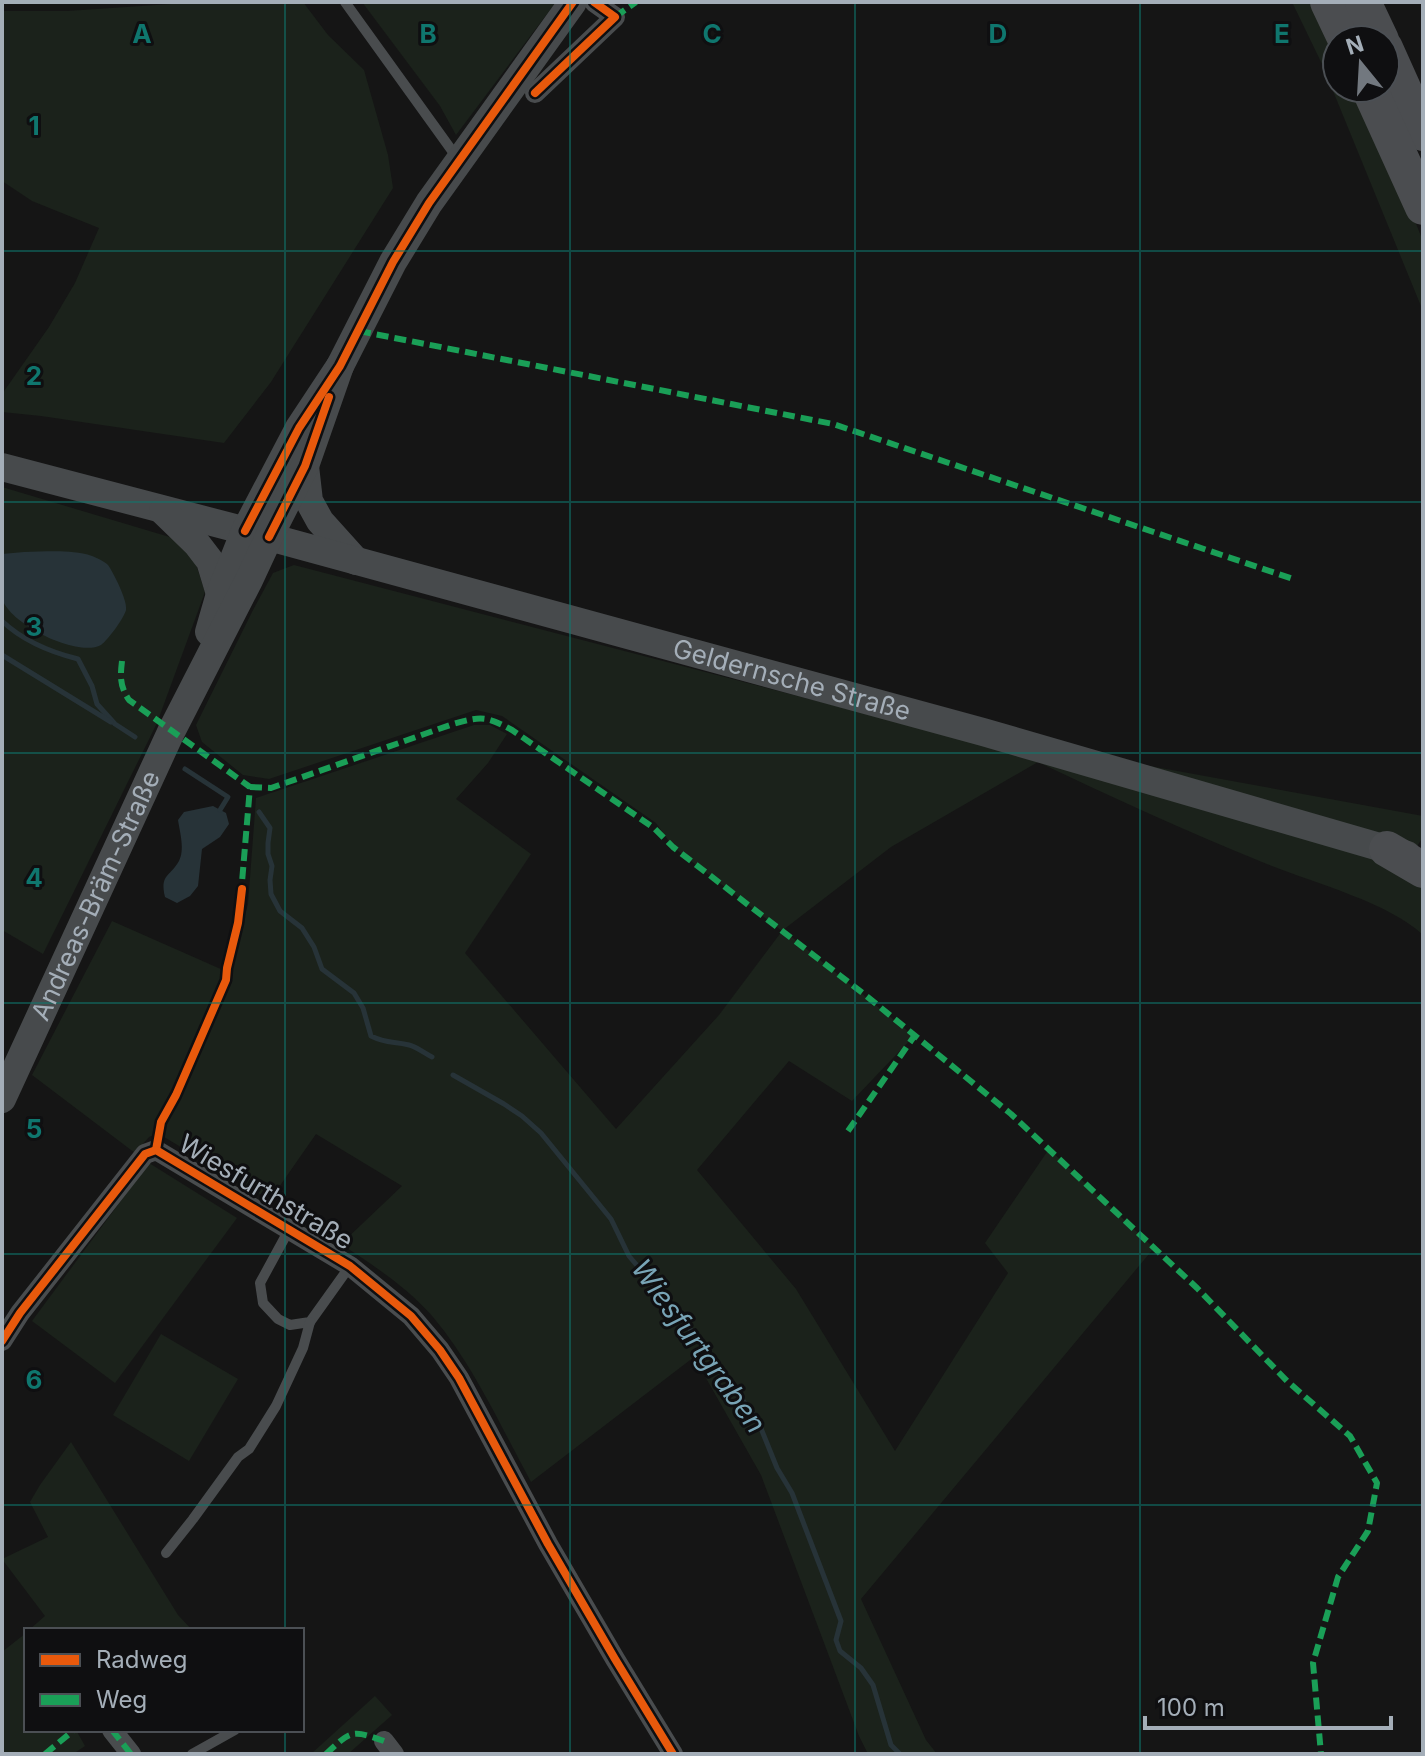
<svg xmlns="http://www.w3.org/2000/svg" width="1425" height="1756" font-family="Inter,sans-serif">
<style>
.green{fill:#1b221b}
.water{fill:#273338}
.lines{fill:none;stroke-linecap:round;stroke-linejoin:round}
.stream{stroke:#273338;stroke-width:5}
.lane{stroke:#494c4e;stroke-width:10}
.street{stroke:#494c4e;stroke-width:20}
.secondary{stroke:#474a4c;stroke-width:28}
.highway{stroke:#4b4d50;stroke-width:36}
.quiet{stroke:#1a9f57;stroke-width:6;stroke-dasharray:12 6;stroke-linecap:butt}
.cycleway-casing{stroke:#0f0f11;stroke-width:13}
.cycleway{stroke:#e8590c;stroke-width:8}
.grid{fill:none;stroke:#0f766e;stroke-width:2;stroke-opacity:0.55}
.labels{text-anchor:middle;stroke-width:6;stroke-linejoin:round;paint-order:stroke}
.street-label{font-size:26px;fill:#a4aeb8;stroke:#0f0f11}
.water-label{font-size:28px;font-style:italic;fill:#78a4b6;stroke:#0f0f11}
.grid-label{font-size:26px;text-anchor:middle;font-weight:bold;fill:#0f766e;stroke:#0f0f11;stroke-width:6;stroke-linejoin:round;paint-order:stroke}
</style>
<rect width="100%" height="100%" fill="#151515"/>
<g class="green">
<path d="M 201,2 L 303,2 L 328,35 L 364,70 L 388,155 L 393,188 L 271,382 L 224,443 L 41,416 L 2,412 L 2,394 L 49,327 L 75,283 L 99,228 L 32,201 L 2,181 L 2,11 L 67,11 Z"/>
<path d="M 362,2 L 556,2 L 456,135 L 440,106 Z"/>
<path d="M 1292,2 L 1315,2 L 1337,47 L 1337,88 L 1357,88 L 1382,140 L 1423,241 L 1423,311 L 1322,64 Z"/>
<path d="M 2,487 L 173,538 L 195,561 L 205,592 L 157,723 L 43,954 L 2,930 Z"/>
<path d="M 294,565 L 871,715 L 1423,816 L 1423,840 L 1421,840 L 1401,873 L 1423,884 L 1423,935 C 1387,901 1309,882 1262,862 C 1186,831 1111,797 1038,762 L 891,847 L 783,930 L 914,1036 L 852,1101 L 789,1061 L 697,1170 L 796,1289 L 895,1451 L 1008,1273 L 985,1243 L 1049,1149 L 1154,1248 L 861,1599 L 926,1740 L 937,1754 L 868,1754 L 859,1736 L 761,1475 L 694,1357 L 531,1482 C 501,1427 474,1366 433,1317 C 407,1287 374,1266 341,1244 L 402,1186 L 316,1134 L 270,1200 L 164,1137 L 156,1134 L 149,1137 L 135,1153 L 32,1075 L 112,921 L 232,974 L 231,968 L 248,904 L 256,798 L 474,725 L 490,725 L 507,734 L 488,763 L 456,799 L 531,854 L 465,953 L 616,1129 L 719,1015 L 782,931 L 673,847 L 656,823 L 502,716 L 476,710 L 269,779 L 243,775 L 202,742 L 196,725 L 253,610 L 273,573 Z"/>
<path d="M 149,1163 L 237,1218 L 115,1383 L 32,1321 Z"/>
<path d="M 161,1334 L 238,1379 L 189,1461 L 113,1415 Z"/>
<path d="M 71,1442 L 178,1615 L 192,1630 L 29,1630 L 45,1616 L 2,1559 L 48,1537 L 30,1502 L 40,1485 Z"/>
<path d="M 26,1633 L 26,1730 L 76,1730 L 85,1746 L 73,1754 L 2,1754 L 2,1652 Z"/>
<path d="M 375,1696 L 392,1715 L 348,1754 L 311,1754 Z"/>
</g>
<g class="water">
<path d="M 24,552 C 46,552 70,549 92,556 C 97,558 104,561 108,565 C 113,572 128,601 126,610 C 124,618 108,640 101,645 C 77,658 8,623 2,598 C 0,587 2,566 2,554 Z"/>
<path d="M 213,806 L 226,813 L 229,824 L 220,837 L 202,849 L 198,886 L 190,896 L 177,903 L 165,897 C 160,874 169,878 179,861 C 185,850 180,833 178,820 L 184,812 Z"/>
</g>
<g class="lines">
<g class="stream">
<path d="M 2,621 C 23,641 50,652 78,659 L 92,686 L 97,704 L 115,724 L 135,737"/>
<path d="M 2,655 L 111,722"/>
<path d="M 185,769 L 228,797 L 220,810"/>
<path d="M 259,812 L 270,828 L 268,843 L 268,854 L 272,866 L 270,880 L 271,894 L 280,911 L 302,928 L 314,947 L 322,969 L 354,993 L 363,1008 L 371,1036 C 387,1044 393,1041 409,1045 C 417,1047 424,1053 432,1057"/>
<path d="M 453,1075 L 504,1104 L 522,1116 L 541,1133 L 611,1219 L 629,1256 L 684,1321 L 758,1421 L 777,1468 L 792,1493 L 841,1621 L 836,1640 L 840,1651 L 861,1668 L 873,1685 L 891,1745 L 900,1754"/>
</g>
<g class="lane">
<path d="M 345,2 L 458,159"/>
<path d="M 290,1228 L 260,1283 L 263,1303 L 278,1319 L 290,1325 L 310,1322 L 350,1266"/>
<path d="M 166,1553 L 193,1519 L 238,1457 L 249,1449 L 276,1406 L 303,1348 L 310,1322"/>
<path d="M 192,1754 L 235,1730"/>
</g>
<g class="street">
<path d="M 535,93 L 615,17 L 594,2"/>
<path d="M 2,1341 L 20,1313 L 145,1154 L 156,1150 L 350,1266 L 411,1316 L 440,1350 L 459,1378 L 548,1544 L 615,1659 L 673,1754"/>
<path d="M 112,1730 L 131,1754"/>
<path d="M 384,1741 L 394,1754"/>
</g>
<g class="secondary">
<path d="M 305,466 L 309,501 L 320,521 L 356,561"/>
<path id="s1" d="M 2,467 L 269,537 L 983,732 L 1407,855"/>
<path d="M 163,511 L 197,544 L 210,561 L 220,594"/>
<path d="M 209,632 L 220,594 L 245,531 L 299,428 L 340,366 L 393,262 L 429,203 L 573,2"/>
<path id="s2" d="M 2,1099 L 171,732 L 249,580 L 269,537 L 305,466 L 340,366"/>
</g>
<g class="highway">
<path d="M 1328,2 L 1346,40"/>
<path d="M 1363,2 L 1381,40"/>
<path d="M 1385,48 L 1423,133"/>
<path d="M 1369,88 L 1423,207"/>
<path d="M 1387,849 L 1423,870"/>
</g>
<g class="quiet">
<path d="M 615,17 L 636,2"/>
<path d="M 359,331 L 833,424 L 1296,580"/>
<path d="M 122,661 C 120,678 120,686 129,700 L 250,787 L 241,894"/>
<path d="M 250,787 L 271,788 L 453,724 C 482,716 486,716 512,730 L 654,828 L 673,847 L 864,994 L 1011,1114 L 1197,1288 L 1287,1381 L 1350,1436 L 1377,1483 L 1368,1531 L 1338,1577 L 1313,1663 L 1321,1754"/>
<path d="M 848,1131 L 915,1035"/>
<path d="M 112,1730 L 131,1754"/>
<path d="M 45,1754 L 74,1730"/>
<path d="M 326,1754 C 351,1731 351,1729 384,1741"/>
</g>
<g class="cycleway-casing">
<g id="cycleway">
<path d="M 535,93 L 615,17 L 594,2"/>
<path d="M 245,531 L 299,428 L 340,366 L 393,262 L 429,203 L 573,2"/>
<path d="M 269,537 L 305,466 L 329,397"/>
<path d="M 156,1150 L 161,1122 L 176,1095 L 226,980 L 227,968 L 238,923 L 242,889"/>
<path d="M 2,1341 L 20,1313 L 145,1154 L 156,1150 L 350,1266 L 411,1316 L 440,1350 L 459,1378 L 548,1544 L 615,1659 L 673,1754"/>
</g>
</g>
<use href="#cycleway" class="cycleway"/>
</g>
<path class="grid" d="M 285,2 L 285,1630M 570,2 L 570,1754M 855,2 L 855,1754M 1140,2 L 1140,1754M 2,251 L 1423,251M 2,502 L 1423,502M 2,753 L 1423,753M 2,1003 L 1423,1003M 2,1254 L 1423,1254M 2,1505 L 1423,1505M 285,1730 L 285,1754"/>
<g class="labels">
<g class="street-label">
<text dy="9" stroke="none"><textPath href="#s1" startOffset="818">Geldernsche Straße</textPath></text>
<text dy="9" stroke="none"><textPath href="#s2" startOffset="224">Andreas-Bräm-Straße</textPath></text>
<text transform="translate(266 1192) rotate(31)" y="9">Wiesfurthstraße</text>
</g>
<g class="water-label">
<text transform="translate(699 1346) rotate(54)" y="10">Wiesfurtgraben</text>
</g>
</g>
<g class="grid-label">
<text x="142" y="43">A</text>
<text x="428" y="43">B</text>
<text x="712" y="43">C</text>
<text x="998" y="43">D</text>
<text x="1282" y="43">E</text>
<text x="34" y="135">1</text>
<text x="34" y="385">2</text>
<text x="34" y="636">3</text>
<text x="34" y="887">4</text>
<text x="34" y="1138">5</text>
<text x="34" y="1389">6</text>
</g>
<rect width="1425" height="1756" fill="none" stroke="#a4aeb8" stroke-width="8"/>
<rect x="24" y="1628" width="280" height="104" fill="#0f0f11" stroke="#4b4f54" stroke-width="2"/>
<rect x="40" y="1654" width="40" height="12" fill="#e8590c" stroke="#4b4f54" stroke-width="2"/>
<text x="96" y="1668" font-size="24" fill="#a4aeb8">Radweg</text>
<rect x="40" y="1694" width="40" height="12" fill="#1a9f57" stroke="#4b4f54" stroke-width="2"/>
<text x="96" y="1708" font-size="24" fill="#a4aeb8">Weg</text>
<g transform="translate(1361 64) rotate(342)"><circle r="38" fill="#0f0f11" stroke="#4b4f54" stroke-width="2"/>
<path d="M0-6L14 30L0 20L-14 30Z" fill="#72787f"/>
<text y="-12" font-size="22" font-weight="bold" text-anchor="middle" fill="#a4aeb8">N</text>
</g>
<path d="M1145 1716v12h246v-12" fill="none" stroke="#a4aeb8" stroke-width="4"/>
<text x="1157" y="1716" font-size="24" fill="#a4aeb8" stroke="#0f0f11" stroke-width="6" paint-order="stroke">100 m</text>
</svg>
